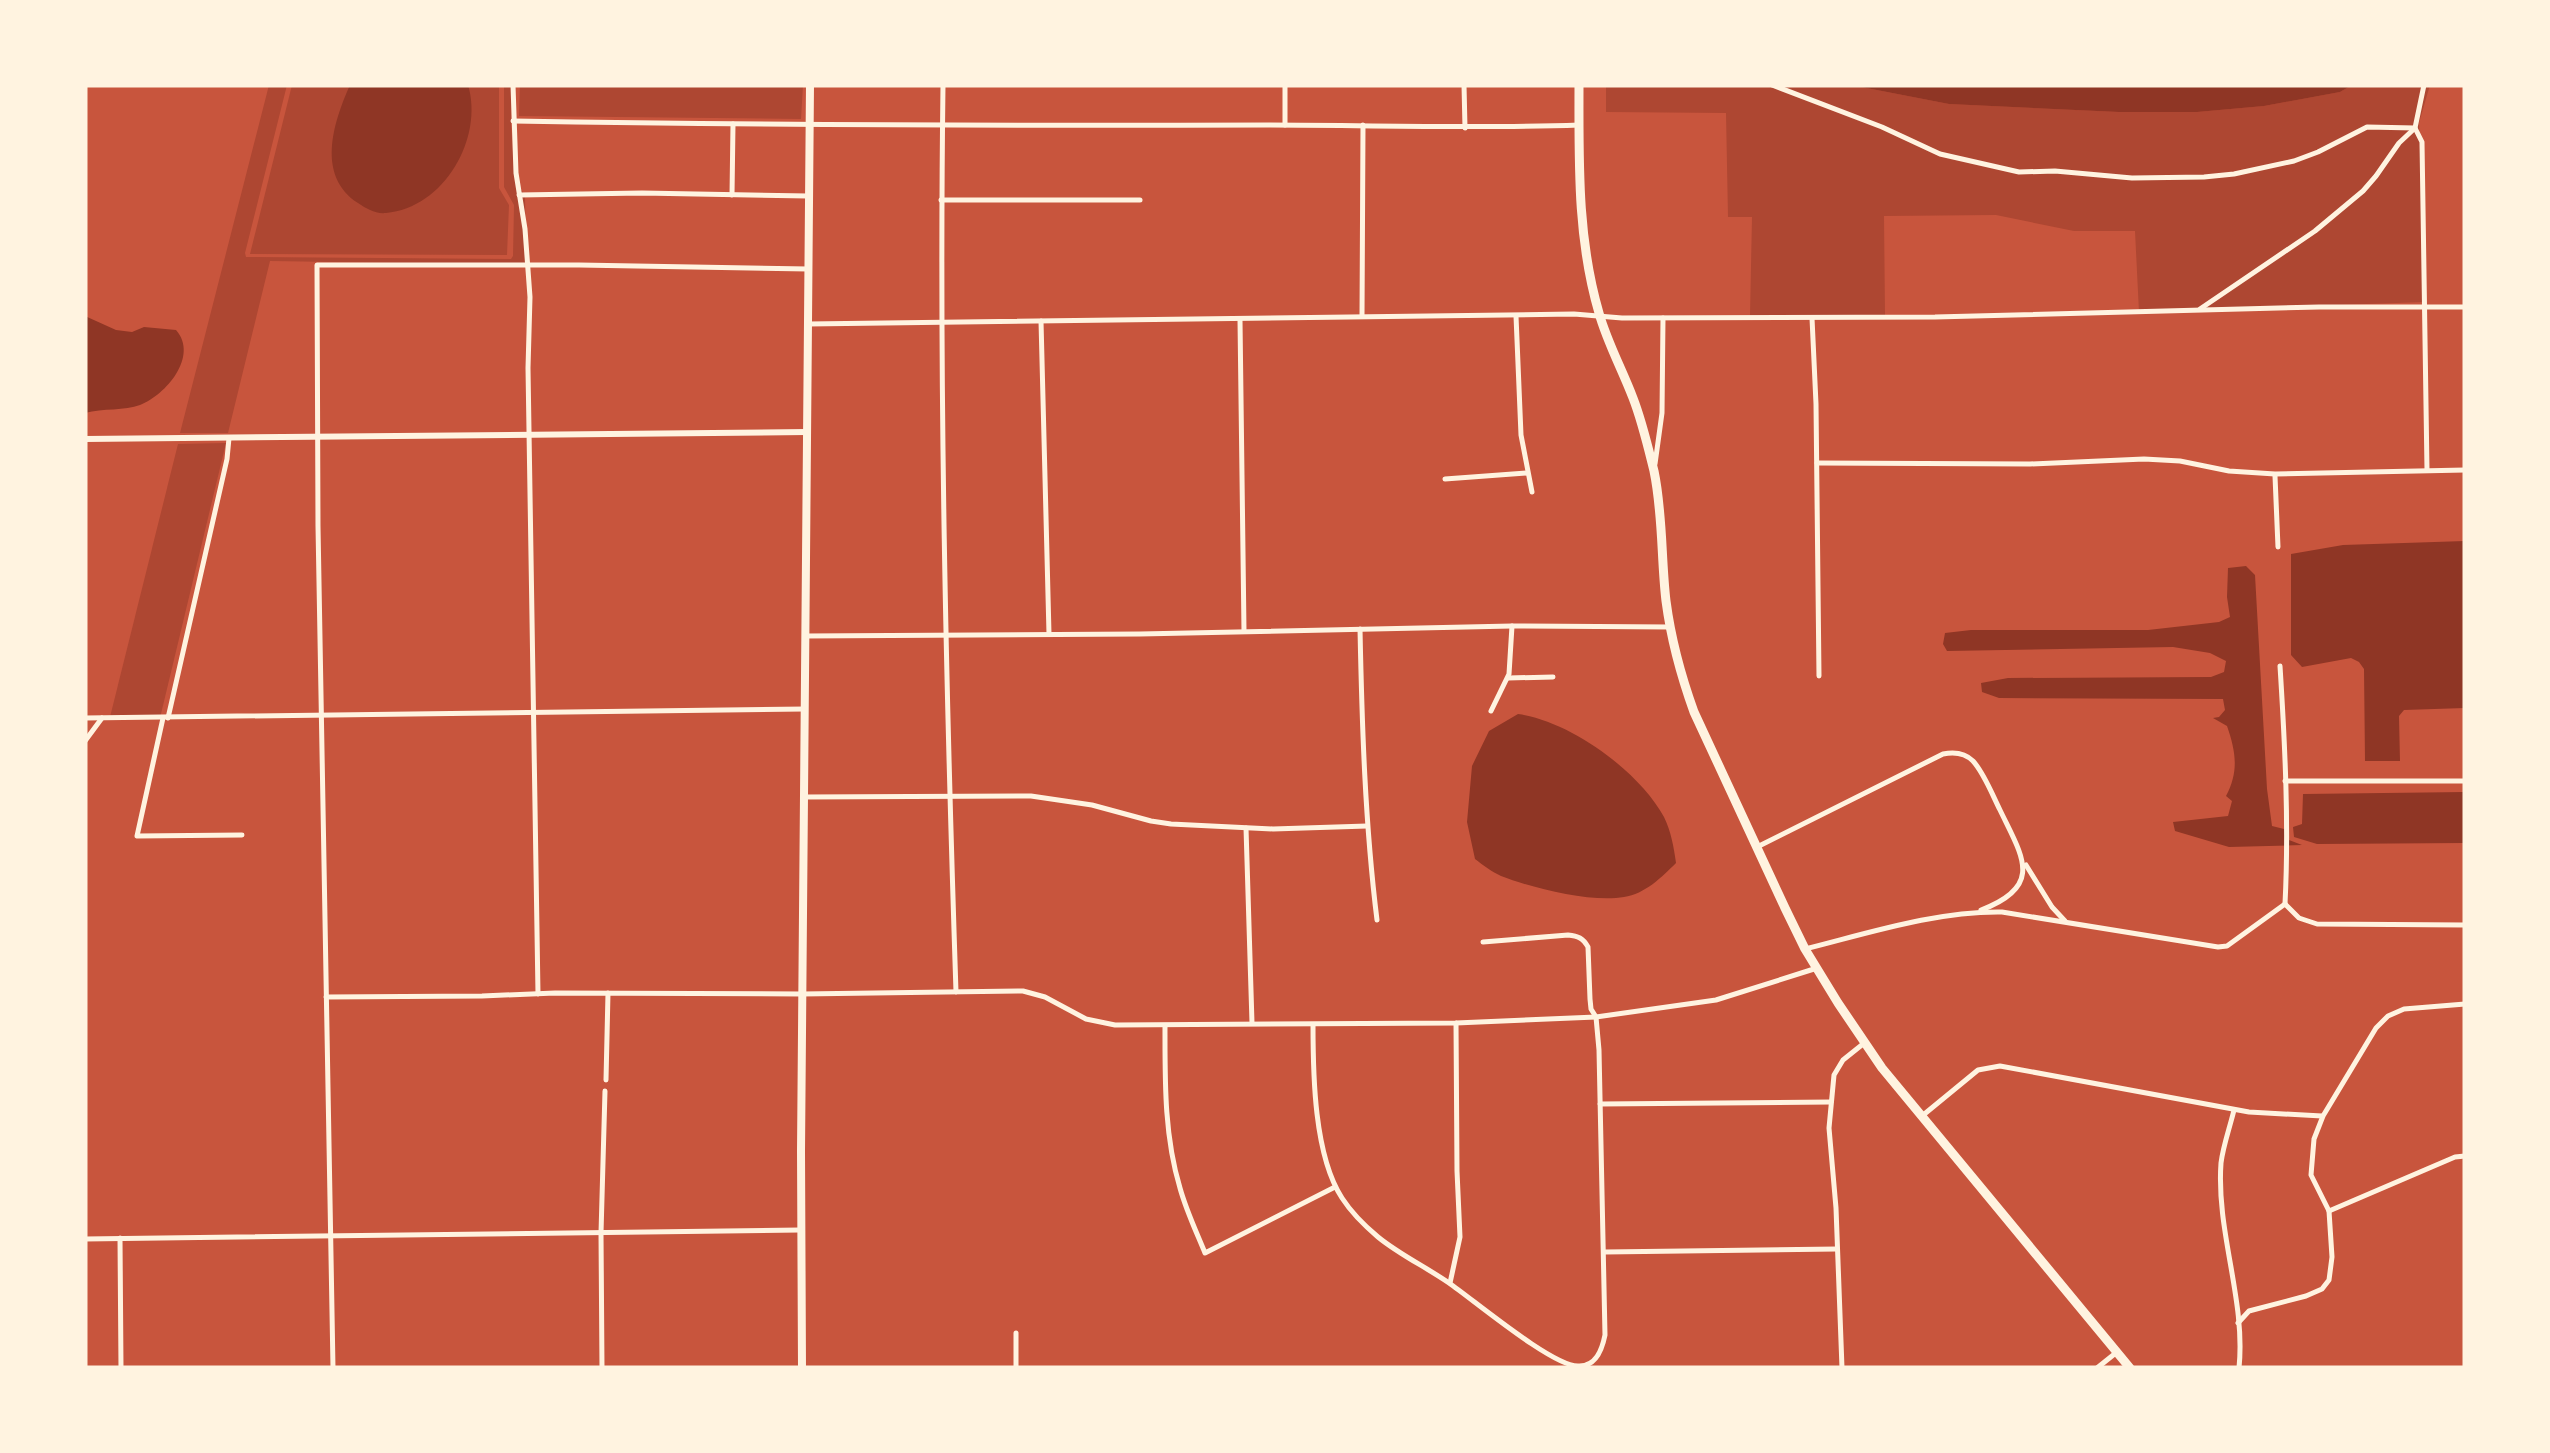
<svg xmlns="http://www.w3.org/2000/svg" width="2550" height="1453" font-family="Lato,sans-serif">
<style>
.green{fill:#ae4732}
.water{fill:#8f3625}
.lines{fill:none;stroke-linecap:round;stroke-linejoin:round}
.minor{stroke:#fff3e0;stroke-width:5}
.tertiary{stroke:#fff3e0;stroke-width:6}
.secondary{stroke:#fff3e0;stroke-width:8}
.primary{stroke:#fff3e0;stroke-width:9}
</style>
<rect width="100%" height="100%" fill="#c8553d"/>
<g class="green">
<path d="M 269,85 L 287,85 L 245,253 L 246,257 L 511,259 L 513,256 L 514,205 L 504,187 L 504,85 L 512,85 L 511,124 L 515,182 L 525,195 L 526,265 L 270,261 L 228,433 L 180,433 Z"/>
<path d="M 292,85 L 499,85 L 499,188 L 509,205 L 507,255 L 250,254 Z"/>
<path d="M 520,85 L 803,85 L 801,119 L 519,116 Z"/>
<path d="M 1606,85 L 1851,85 L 1949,104 L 2119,112 L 2197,112 L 2264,106 L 2340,92 L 2352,85 L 2430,85 L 2419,123 L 2425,302 L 2139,312 L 2135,231 L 2074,231 L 1996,215 L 1884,216 L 1885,315 L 1750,316 L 1752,217 L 1728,217 L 1726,113 L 1606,112 Z"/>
<path d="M 226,443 L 160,718 L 110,717 L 178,444 Z"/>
</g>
<g class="water">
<path d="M 350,85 L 468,85 C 484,138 444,208 386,213 C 375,214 367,209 358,203 C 316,176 333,123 350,85 Z"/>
<path d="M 1851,85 L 2352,85 L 2340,92 L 2264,106 L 2197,112 L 2119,112 L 1949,104 Z"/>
<path d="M 85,316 L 116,330 L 132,332 L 144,327 L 176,330 C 199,356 166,395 140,405 C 125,411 103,408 85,413 Z"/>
<path d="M 2465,541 L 2465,708 L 2404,710 L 2399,716 L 2400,761 L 2365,761 L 2364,669 L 2359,662 L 2351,658 L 2302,667 L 2291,655 L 2291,554 L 2343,545 Z"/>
<path d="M 2246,566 L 2255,575 L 2267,789 L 2272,826 L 2288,830 L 2289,840 L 2302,845 L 2229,847 L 2175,831 L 2173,822 L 2228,816 L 2232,801 L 2226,796 C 2239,771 2236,752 2227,726 L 2213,718 L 2219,717 L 2225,710 L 2223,699 L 1999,698 L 1982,692 L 1981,683 L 2008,678 L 2211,677 L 2224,672 L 2226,661 L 2210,653 L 2173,647 L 1947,651 L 1943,644 L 1945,633 L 1971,630 L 2148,630 L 2219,622 L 2230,617 L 2227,597 L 2228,568 Z"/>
<path d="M 1518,714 C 1570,721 1639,771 1664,817 C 1671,831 1674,848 1676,863 C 1662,877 1645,894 1624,897 C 1592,903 1532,888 1501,876 C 1492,872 1483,865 1475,859 L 1467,822 L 1472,766 L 1489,731 Z"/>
<path d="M 2465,792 L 2465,843 L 2317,844 L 2294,837 L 2293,827 L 2302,824 L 2303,794 Z"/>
</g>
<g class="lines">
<g class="minor">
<path d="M 513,85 L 516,173 L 525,229 L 530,297 L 528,368 L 538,994"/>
<path d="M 943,85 C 939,387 946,690 956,992"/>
<path d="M 1464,85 L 1465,128"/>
<path d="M 1772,85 L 1882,127 L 1940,154 L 2019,172 L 2055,171 L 2132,178 L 2204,177 L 2234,174 L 2294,161 L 2318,152 L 2367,127 L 2415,128 L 2422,142 L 2427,470"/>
<path d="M 513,121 C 765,125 1017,126 1269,125 C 1373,125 1476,129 1579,125"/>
<path d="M 1285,125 L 1285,85"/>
<path d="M 519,195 L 642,193 L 808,196"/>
<path d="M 732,195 L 733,124"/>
<path d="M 941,200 L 1140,200"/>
<path d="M 2200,309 L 2315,231 L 2363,191 L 2376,176 L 2399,143 L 2415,128 L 2424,85"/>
<path d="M 1362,316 L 1363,125"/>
<path d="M 1516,316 L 1521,435 L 1532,492"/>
<path d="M 1812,318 L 1816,404 L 1819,676"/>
<path d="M 1240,320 L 1244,631"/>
<path d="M 1041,321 L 1049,634"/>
<path d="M 808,324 L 1574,314 L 1622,318 L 1935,317 L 2319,307 L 2465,307"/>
<path d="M 1817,463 L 2030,464 L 2144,459 L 2180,461 L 2229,471 L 2275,474 L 2465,470"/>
<path d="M 1655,464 L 1662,413 L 1663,318"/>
<path d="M 2275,476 L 2278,547"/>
<path d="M 1445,479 L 1527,473"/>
<path d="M 1360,629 C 1362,726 1365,823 1377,920"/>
<path d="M 805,636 L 1140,634 L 1512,626 L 1670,627"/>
<path d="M 2280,666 C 2285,745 2289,825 2285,904"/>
<path d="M 1508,678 L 1553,677"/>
<path d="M 1491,711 L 1509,674 L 1512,626"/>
<path d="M 85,718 L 805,709"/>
<path d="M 163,718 L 137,836 L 242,835"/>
<path d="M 168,718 L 227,459 L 229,438"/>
<path d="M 85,741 L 102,718"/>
<path d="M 2285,781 L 2465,781"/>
<path d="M 804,797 L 1031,796 L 1092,805 L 1151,821 L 1171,824 L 1273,829 L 1367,826"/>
<path d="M 1246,828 L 1252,1023"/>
<path d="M 1757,847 L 1943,754 C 1953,752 1964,752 1973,761 C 1984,773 1992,794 2000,810 C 2022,856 2045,886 1981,910"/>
<path d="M 2026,865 L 2052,907 L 2065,921"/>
<path d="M 2285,904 L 2299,918 L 2317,924 L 2465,925"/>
<path d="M 1805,949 C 1869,933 1936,911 2002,912 L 2218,947 L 2227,946 L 2285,904"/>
<path d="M 326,997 L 482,996 L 555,993 L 802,994 L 1023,991 L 1045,997 L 1086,1019 L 1115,1025 L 1456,1023 L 1596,1017 L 1716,1000 L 1814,969"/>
<path d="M 1313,1025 C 1313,1074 1314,1155 1342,1198 C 1351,1212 1365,1226 1378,1237 C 1400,1255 1426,1267 1449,1283 C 1475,1301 1552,1366 1578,1366 C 1596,1367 1602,1350 1605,1335 L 1599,1050 L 1596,1017 L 1591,1009 L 1590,999 L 1588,947 C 1583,938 1578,936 1568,935 L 1483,942"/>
<path d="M 1165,1026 C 1165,1080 1164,1135 1180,1188 C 1186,1210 1196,1231 1205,1253 L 1335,1187"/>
<path d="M 606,1080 L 608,993"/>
<path d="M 1600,1104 L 1831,1102"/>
<path d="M 2234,1110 C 2230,1127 2223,1146 2221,1163 C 2216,1232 2246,1300 2239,1368"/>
<path d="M 1922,1116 L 1978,1070 L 2000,1066 L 2249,1112 L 2322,1116"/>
<path d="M 2329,1211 L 2455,1157 L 2465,1156"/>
<path d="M 120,1238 L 121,1368"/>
<path d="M 85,1239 L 800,1230"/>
<path d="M 1605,1252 L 1837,1249"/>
<path d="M 1450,1283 L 1460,1237 L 1457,1171 L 1456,1023"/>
<path d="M 2238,1323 L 2249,1311 L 2306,1296 L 2322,1289 L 2329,1280 L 2332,1257 L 2329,1211 L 2311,1175 L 2314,1139 L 2323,1116 L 2376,1028 L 2388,1016 L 2404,1009 L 2465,1004"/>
<path d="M 1016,1333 L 1016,1368"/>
<path d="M 333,1368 L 318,526 L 317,265 L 579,265 L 808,269"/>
<path d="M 602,1368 L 601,1233 L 605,1091"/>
<path d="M 1842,1368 L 1836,1208 L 1829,1128 L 1834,1075 L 1843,1060 L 1863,1044"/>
<path d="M 2097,1368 L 2117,1352"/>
</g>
<path class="tertiary" d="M 85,439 L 807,432"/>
<path class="secondary" d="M 802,1368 L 801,1151 L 810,85"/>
<path class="primary" d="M 1579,85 C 1579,162 1577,238 1599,313 C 1607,342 1622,369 1633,398 C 1642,421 1648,447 1654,471 C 1663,514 1661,558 1666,601 C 1671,639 1681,676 1694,712 L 1785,908 L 1805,949 L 1838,1003 L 1882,1068 L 2130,1368"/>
</g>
<rect width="2550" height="1453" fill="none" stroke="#fff3e0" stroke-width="175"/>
</svg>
